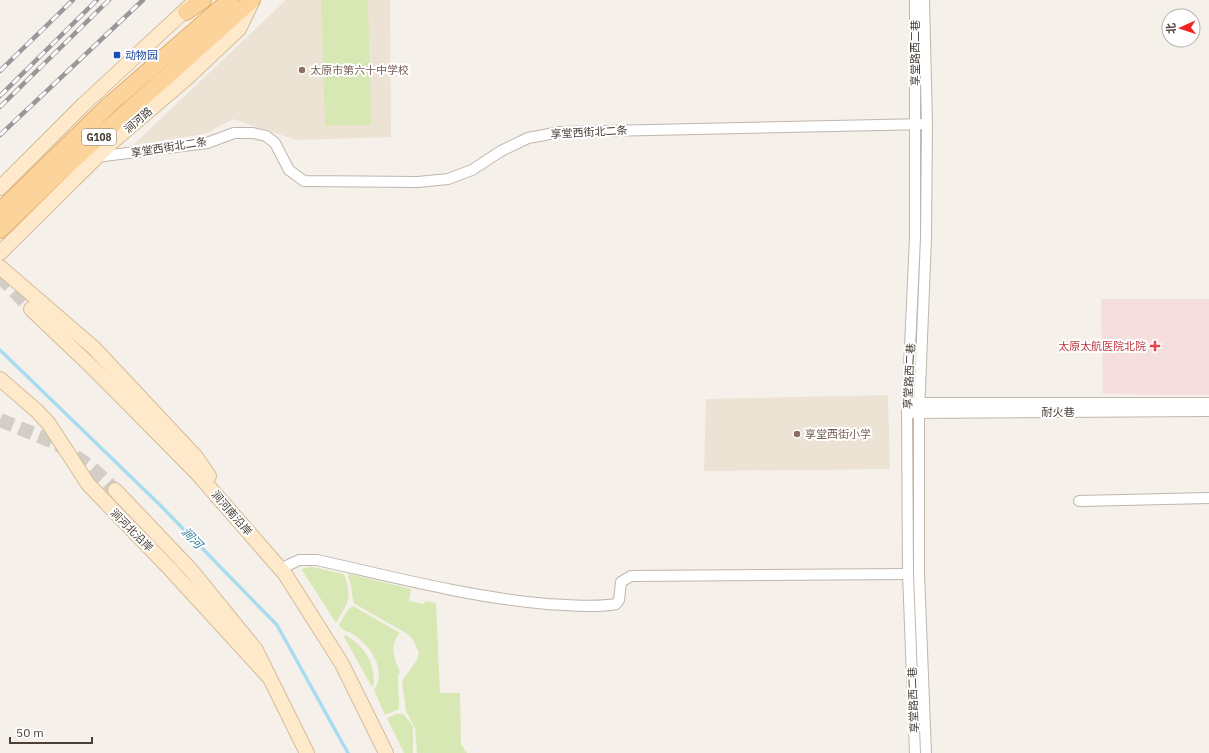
<svg xmlns="http://www.w3.org/2000/svg" width="1209" height="753" font-family="'IBM Plex Sans','Noto Sans SC',sans-serif">
<style>
.education{fill:#ede3d4}
.medical{fill:#f5dede}
.green{fill:#d8e8b4}
.lines{fill:none;stroke-linecap:round;stroke-linejoin:round}
.stream{stroke:#a8ddf0;stroke-width:3.5}
.secondary-tunnel{stroke:#d3cdc6;stroke-width:14;stroke-dasharray:14 7;stroke-linecap:butt}
.street-casing{stroke:#c0b6ac;stroke-width:12}
.secondary-casing{stroke:#d4bc9a;stroke-width:16}
.primary-casing{stroke:#e2ad6a;stroke-width:18}
.street{stroke:#fff;stroke-width:10}
.secondary{stroke:#feeacb;stroke-width:14}
.primary{stroke:#fcd39b;stroke-width:16}
.rail-casing{stroke:#989898;stroke-width:4.5}
.rail{stroke:#fff;stroke-width:3;stroke-dasharray:9;stroke-linecap:butt}
.transit-dot{fill:#1a4fb4;stroke:#fff;stroke-width:1.5}
.education-dot{fill:#8d6e63;stroke:#fff;stroke-width:1.5}
.health-dot{fill:#e0444e;stroke:#fff;stroke-width:1.5}
.labels{text-anchor:middle;stroke-width:4;stroke-linejoin:round;paint-order:stroke}
.shield{fill:#fff;stroke:#807974;stroke-width:1}
.shield-label{font-size:10px;font-weight:bold;fill:#494038}
.street-label{font-size:11px;fill:#494038;stroke:#fff}
.transit-label{font-size:11px;fill:#164399;stroke:#fff;text-anchor:start}
.education-label{font-size:11px;fill:#785e54;stroke:#fff;text-anchor:start}
.health-label{font-size:11px;fill:#be3a42;stroke:#fff;text-anchor:end}
.water-label{font-size:12px;font-style:italic;fill:#2d7d9c;stroke:#fff}
</style>
<rect width="100%" height="100%" fill="#f5f0ea"/>
<g class="education">
<path d="M 286,0 L 390,0 L 391,137 L 296,140 L 233,119 L 205,134 L 133,145 Z"/>
<path d="M 888,395 L 890,469 L 704,471 L 706,399 Z"/>
</g>
<path class="medical" d="M 1101,299 L 1209,299 L 1209,395 L 1103,394 Z"/>
<g class="green">
<path d="M 321,0 L 368,0 L 371,125 L 325,126 Z"/>
<path d="M 312,567 L 344,574 C 353,598 348,602 336,623 L 302,570 L 304,568 Z"/>
<path d="M 349,574 L 411,589 L 409,601 L 424,604 L 425,601 L 436,603 L 440,693 L 460,693 L 461,744 L 467,753 L 417,753 L 415,728 L 406,711 L 402,681 L 417,660 L 419,652 L 412,638 L 406,633 L 355,604 C 350,596 354,589 348,577 Z"/>
<path d="M 353,606 L 400,633 C 389,646 394,657 400,672 L 398,676 L 399,709 L 385,715 L 374,690 C 388,671 370,645 354,635 C 349,631 342,631 339,625 L 347,611 Z"/>
<path d="M 345,635 C 364,646 374,661 374,683 L 372,687 L 344,637 Z"/>
<path d="M 396,714 L 403,714 L 413,726 L 413,753 L 404,753 L 387,718 Z"/>
</g>
<g class="lines">
<path class="stream" d="M 0,350 L 159,504 L 277,625 L 348,753"/>
<g class="secondary-tunnel">
<path d="M 0,276 L 31,309"/>
<path d="M 0,420 L 56,443 L 91,467 L 115,490"/>
</g>
<g class="street-casing">
<g id="street">
<path d="M 924,0 L 927,124 L 926,238 L 919,413 L 919,574 L 926,753"/>
<path d="M 96,157 L 207,143 L 234,133 L 253,133 L 266,136 L 275,143 L 289,170 L 304,181 L 418,182 L 448,179 L 472,170 L 501,151 L 528,138 L 560,132 L 927,124"/>
<path d="M 913,403 L 1209,403"/>
<path d="M 913,413 L 1209,411"/>
<path d="M 1079,501 L 1209,498"/>
<path d="M 280,569 L 299,560 L 317,560 C 393,577 469,597 547,604 C 569,605 594,608 616,604 L 619,600 L 621,582 L 631,576 L 908,574"/>
<path d="M 915,753 L 908,574 L 907,412 L 915,238 L 915,0"/>
</g>
</g>
<g class="secondary-casing">
<g id="secondary">
<path d="M 0,188 L 84,104 L 193,3"/>
<path d="M 0,253 L 111,143 L 186,79 L 239,29 L 252,2"/>
<path d="M 0,267 L 94,348 L 196,457 L 209,476"/>
<path d="M 31,309 L 94,369 L 196,472 L 285,574 L 342,664 L 386,753"/>
<path d="M 0,379 L 37,411 L 49,424 L 88,484 L 171,570 L 269,677"/>
<path d="M 115,490 L 191,570 L 256,650 L 307,753"/>
</g>
</g>
<g class="primary-casing">
<g id="primary">
<path d="M 186,12 L 203,0"/>
<path d="M 0,211 L 108,106 L 230,0"/>
<path d="M 0,230 L 63,169 L 252,0"/>
</g>
</g>
<use href="#street" class="street"/>
<use href="#secondary" class="secondary"/>
<use href="#primary" class="primary"/>
<g class="rail-casing">
<g id="rail">
<path d="M 0,71 L 73,0"/>
<path d="M 0,96 L 97,0"/>
<path d="M 0,107 L 109,0"/>
<path d="M 0,135 L 143,0"/>
</g>
</g>
<use href="#rail" class="rail"/>
</g>
<rect class="transit-dot" x="113" y="51" width="8" height="8" rx="2"/>
<g class="education-dot">
<circle cx="302" cy="70" r="4"/>
<circle cx="797" cy="434" r="4"/>
</g>
<path class="health-dot" d="M1153 340h4v4h4v4h-4v4h-4v-4h-4v-4h4z"/>
<g class="labels">
<rect class="shield" x="82" y="129" width="34" height="16" rx="3"/>
<g class="shield-label">
<text x="99" y="141">G108</text>
</g>
<g class="street-label">
<text transform="translate(915 53) rotate(-90)" y="4">享堂路西二巷</text>
<text transform="translate(138 120) rotate(-41)" y="4">涧河路</text>
<text transform="translate(589 132) rotate(-3)" y="4">享堂西街北二条</text>
<text transform="translate(169 147) rotate(-9)" y="4">享堂西街北二条</text>
<text transform="translate(909 376) rotate(-87)" y="4">享堂路西二巷</text>
<text x="1058" y="416">耐火巷</text>
<text transform="translate(232 513) rotate(49)" y="4">涧河南沿岸</text>
<text transform="translate(132 530) rotate(45)" y="4">涧河北沿岸</text>
<text transform="translate(913 700) rotate(-92)" y="4">享堂路西二巷</text>
</g>
<g class="transit-label">
<text x="125" y="59">动物园</text>
</g>
<g class="education-label">
<text x="310" y="74">太原市第六十中学校</text>
<text x="805" y="438">享堂西街小学</text>
</g>
<g class="health-label">
<text x="1146" y="350">太原太航医院北院</text>
</g>
<g class="water-label">
<text transform="translate(192 538) rotate(46)" y="4">涧河</text>
</g>
</g>
<g transform="translate(1181 28) rotate(267)"><circle r="19" fill="#ffffff" stroke="#b6b3af"/>
<path d="M0-3L7 15L0 10L-7 15Z" fill="#f6211f"/>
<text y="-6" font-size="11" font-weight="bold" text-anchor="middle" fill="#494038">北</text>
</g>
<path d="M10 737v6h82v-6" fill="none" stroke="#494038" stroke-width="2"/>
<text x="16" y="737" font-size="12" fill="#494038" stroke="#ffffff" stroke-width="3" paint-order="stroke">50 m</text>
</svg>
